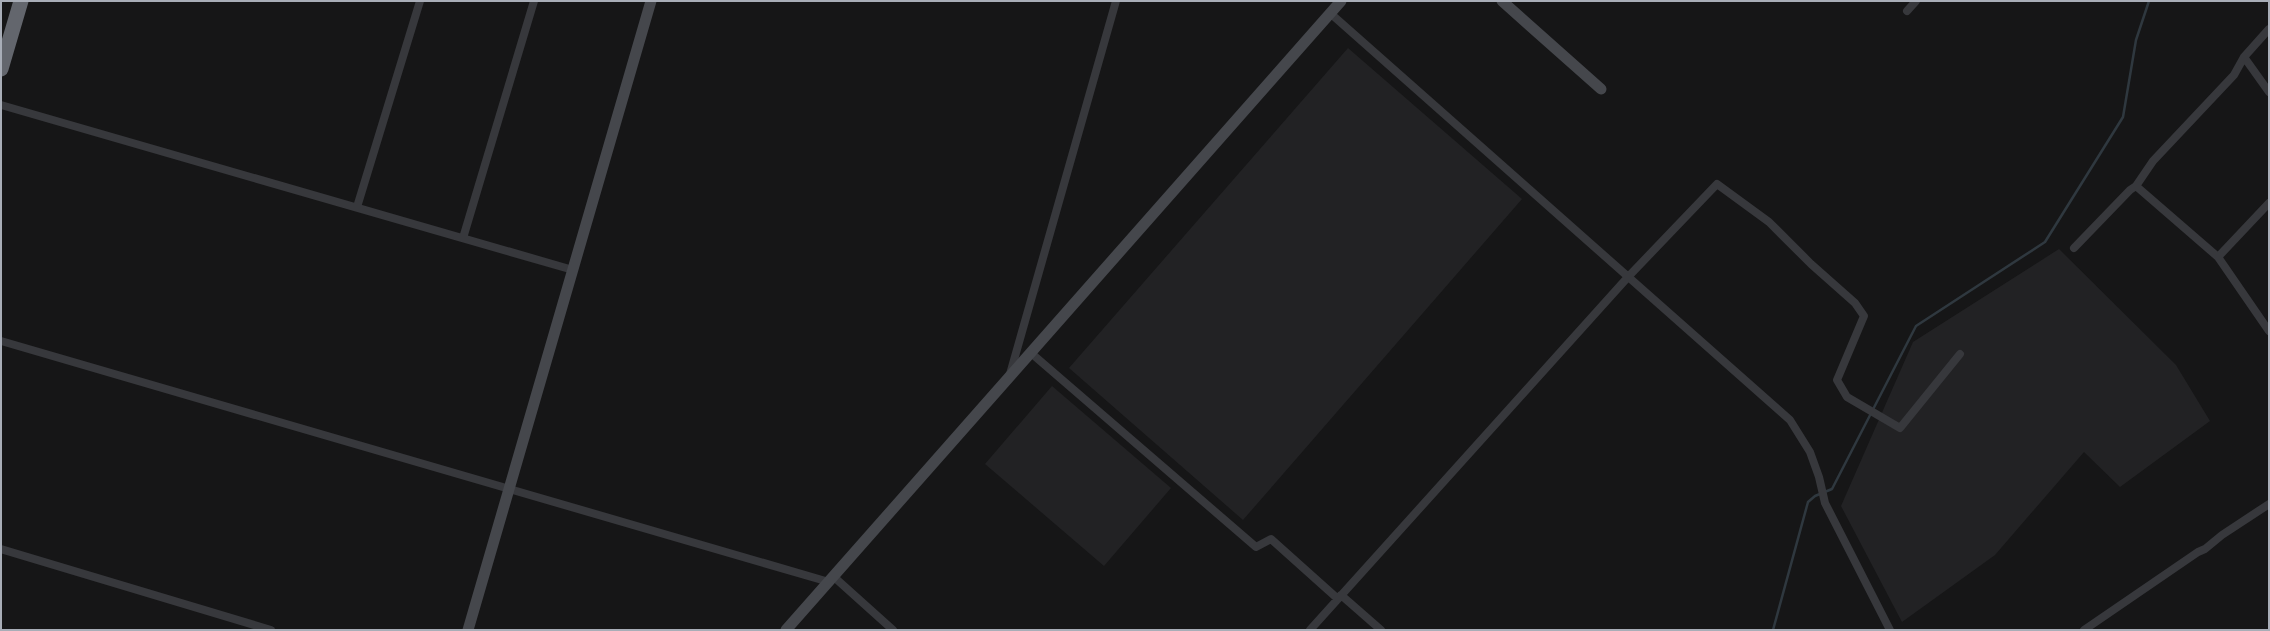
<svg xmlns="http://www.w3.org/2000/svg" width="2270" height="631" font-family="Figtree,sans-serif">
  <rect width="100%" height="100%" fill="#161617"/>
  <!-- built -->
  <path fill="#222224" d="M1348,48L1522,199L1243,520L1069,368Z
    M2059,249L2176,365L2210,421L2120,487L2084,452L1995,555L1902,622L1841,506L1913,342Z
    M1052,386L1171,488L1104,566L985,464Z"/>
  <g fill="none" stroke-linecap="round" stroke-linejoin="round">
    <!-- stream -->
    <path stroke="#2f383f" stroke-width="2.5" d="M1773,630L1808,502L1815,496L1832,489L1916,326L2045,242L2123,117L2136,40L2149,1"/>
    <!-- street -->
    <path stroke="#37383c" stroke-width="8" d="M1907,11L1916,1
      M1330,13L1790,420L1810,452L1819,477L1825,503L1890,630
      M2244,57L2269,92
      M1,105L573,270
      M2136,186L2218,257L2269,331
      M357,207L420,1
      M463,238L534,1
      M2074,248L2130,190L2136,186L2153,161L2234,75L2244,57L2269,29
      M2218,257L2269,203
      M1,341L829,582
      M1031,353L1256,547L1271,539L1338,599
      M1010,374L1116,1
      M1,549L271,630
      M834,577L893,630
      M1341,595L1381,630
      M1310,630L1628,277L1717,184L1769,222L1811,264L1855,303L1864,316L1837,380L1847,397L1900,428L1960,354
      M2084,630L2198,552L2205,549L2222,535L2269,504"/>
    <!-- secondary -->
    <path stroke="#45474c" stroke-width="11" d="M1502,1L1601,89
      M468,630L651,1
      M786,630L1341,1"/>
    <!-- highway -->
    <path stroke="#63666d" stroke-width="15" d="M1,69L21,1"/>
  </g>
  <!-- border -->
  <rect width="2270" height="631" fill="none" stroke="#a8adb7" stroke-width="4"/>
</svg>
